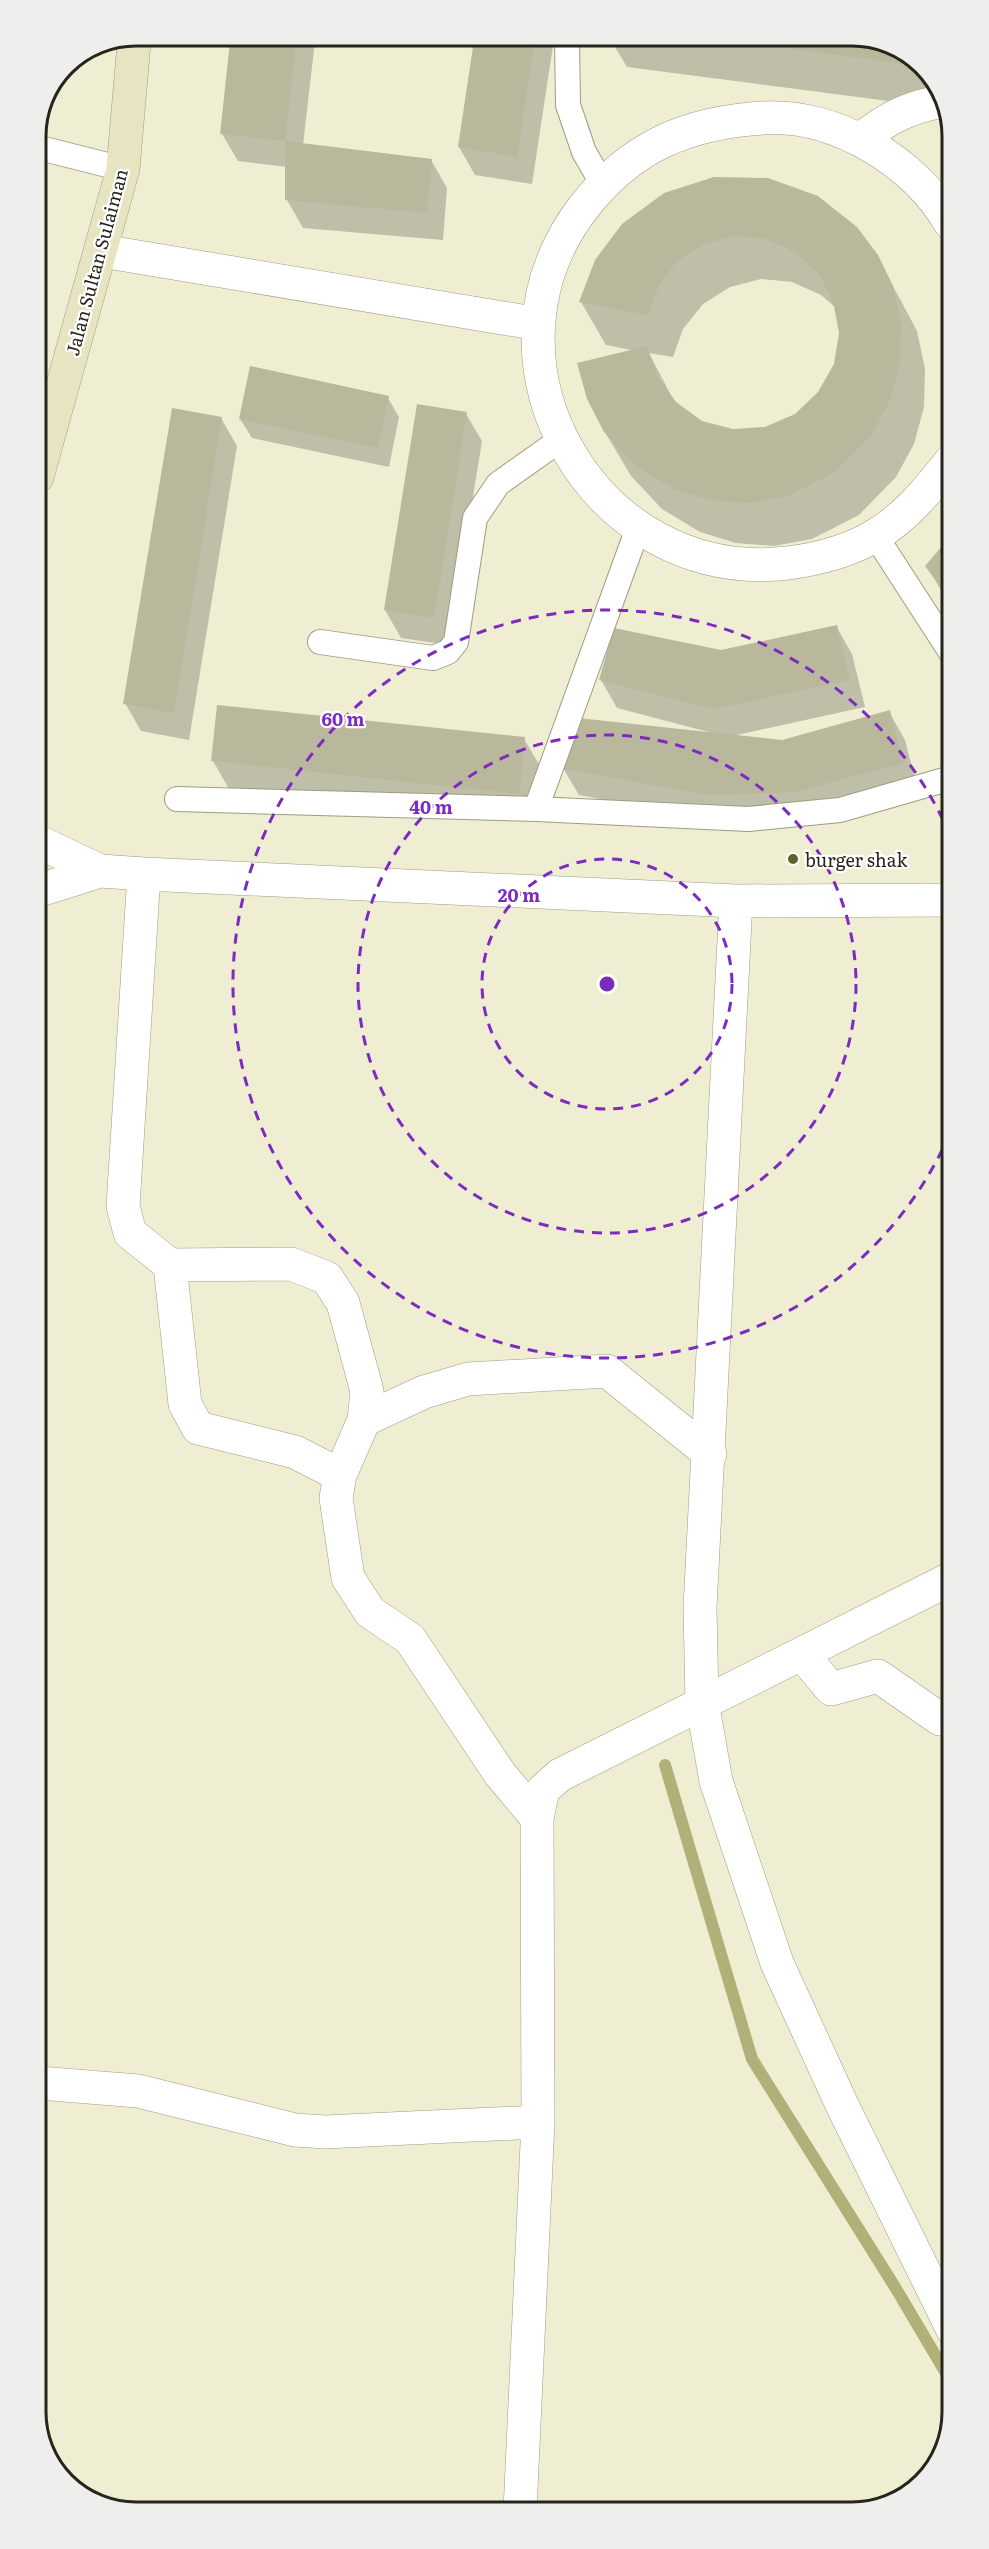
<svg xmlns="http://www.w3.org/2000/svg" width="989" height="2549" font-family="Literata,serif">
  <rect width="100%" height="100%" fill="#efeed2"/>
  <!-- shadow -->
  <path fill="#0003" fill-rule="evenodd" d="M860,36L919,61L949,109L627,67L610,39Z
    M554,39L532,184L475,175L459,147L476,40Z
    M315,41L303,145L431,160L447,188L443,240L303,228L287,200V167L238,161L222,134L232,42Z
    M664,194L877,256L917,331L925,369L924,407L914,444L896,477L859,515L812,539L774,546L736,543L700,532L662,509L631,476L605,432L636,351L606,345L581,302ZM761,279L792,282L821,295L836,308L840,333L835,365L820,393L795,415L766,429L733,430L701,422L675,403L649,353L673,357L683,329L703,304L730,287Z
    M388,398L399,417L389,467L252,438L240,419Z
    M466,414L482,441L449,645L401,638L385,610Z
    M221,418L237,446L189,740L141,731L125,703Z
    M950,539V606L927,566Z
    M836,626L852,654L865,707L732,736L782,742L889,712L905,740L918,791L724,822L579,795L563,768L716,734L617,708L601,680Z
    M524,739L540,766L535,821L229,789L213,761Z"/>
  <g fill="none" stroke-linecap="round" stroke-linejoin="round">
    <!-- stream -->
    <path stroke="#b2b079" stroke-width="12" d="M665,1765L752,2059L895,2287L953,2385"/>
  </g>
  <!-- building -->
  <path fill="#b9b89d" d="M860,36L919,61L922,66L717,39Z
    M535,39L517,157L458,147L474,40Z
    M230,42H296L285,141L220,134Z
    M285,141L432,159L427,213L285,200Z
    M714,177L768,178L818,196L857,227L878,255L893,286L901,324L900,363L890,400L872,434L835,472L787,496L749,503L710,500L674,489L635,466L604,432L587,399L577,363L647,346L657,376L676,402L702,421L733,429L765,427L795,414L818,392L834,364L839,333L833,301L818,273L795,252L766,239L735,236L705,244L678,260L659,285L648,315L579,302L595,260L622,224L664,193Z
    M250,366L389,396L378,448L239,419Z
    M417,404L467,412L434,618L384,610Z
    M172,408L222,417L174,713L123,704Z
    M950,537V600L925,566Z
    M837,625L850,680L713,709L599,680L614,628L721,650Z
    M217,705L525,737L520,794L211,761Z
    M890,710L903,763L795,792L707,795L561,768L578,718L782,740Z"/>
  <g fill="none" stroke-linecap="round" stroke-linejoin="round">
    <!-- lane casing -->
    <g stroke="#9e9d83" stroke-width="26">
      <path id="lane" d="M567,39L568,105L584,152L602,183
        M36,147L123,169
        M875,535L950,651
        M320,642L433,658L448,652L456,642L475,518L498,484L560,440
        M177,799L536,809L748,819L840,810L951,778
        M536,809L638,528"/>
    </g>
    <!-- street casing -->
    <g stroke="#9e9d83" stroke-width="34">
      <path id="street" d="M860,140C887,118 909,107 944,101
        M950,223C915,161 834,113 762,118C686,123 630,147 583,208C465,363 596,586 788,563C818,559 850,551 876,535C907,516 928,490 950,462
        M102,251L539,324
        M37,841L100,871L144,874L736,901L951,900
        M144,874L123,1206L130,1233L170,1265L291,1264L327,1278L343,1303L367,1391L364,1420L340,1475L336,1498L348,1578L370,1612L410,1639L500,1774L537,1818
        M37,891L100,871
        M736,901L700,1608L702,1702L716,1781L777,1963L843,2107L953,2330
        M170,1265L185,1404L198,1428L295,1452L340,1475
        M364,1420L424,1392L468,1379L607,1371L710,1454
        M802,1654L831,1689L878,1676L940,1719L952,1720
        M39,2083L138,2091L295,2130L325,2132L538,2122
        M520,2511L538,2122L537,1818L543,1790L560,1775L952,1578"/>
    </g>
    <!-- secondary casing -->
    <g stroke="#9e9d83" stroke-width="34">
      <path id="secondary" d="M37,477L123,169L134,43"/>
    </g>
    <!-- lane -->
    <use href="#lane" stroke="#fff" stroke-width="24"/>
    <!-- street -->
    <use href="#street" stroke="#fff" stroke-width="33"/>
    <!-- secondary -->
    <use href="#secondary" stroke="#e7e5c1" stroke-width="33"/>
  </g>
  <!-- distance rings -->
  <g fill="none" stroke="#7b2cbf" stroke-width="3" stroke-dasharray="10 8">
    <circle cx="607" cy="984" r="125"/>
    <circle cx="607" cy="984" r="249"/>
    <path d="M950 1133A374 374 0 1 1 950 835"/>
  </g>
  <!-- markers -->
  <circle fill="#625f2c" stroke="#fff" stroke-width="2" cx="793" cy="859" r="6"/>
  <g text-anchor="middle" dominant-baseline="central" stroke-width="4.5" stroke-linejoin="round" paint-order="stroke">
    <!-- street labels -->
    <g font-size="18" fill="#26251b" stroke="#fff">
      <text transform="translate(96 262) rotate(-75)">Jalan Sultan Sulaiman</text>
    </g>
    <!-- poi labels -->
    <g font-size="18" fill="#26251b" stroke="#fff" text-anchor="start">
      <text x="805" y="859">burger shak</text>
    </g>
  </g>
  <!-- crop -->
  <path d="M0 0H989V2549H0ZM136 46H852A90 90 0 0 1 942 136V2412A90 90 0 0 1 852 2502H136A90 90 0 0 1 46 2412V136A90 90 0 0 1 136 46Z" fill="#eeeeed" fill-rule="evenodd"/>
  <path fill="none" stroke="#26251b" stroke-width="3" d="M136 46H852A90 90 0 0 1 942 136V2412A90 90 0 0 1 852 2502H136A90 90 0 0 1 46 2412V136A90 90 0 0 1 136 46Z"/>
  <circle cx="607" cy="984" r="9" fill="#7b2cbf" stroke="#fff" stroke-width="3"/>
  <g font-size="18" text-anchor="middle" font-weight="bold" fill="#7b2cbf" stroke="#fff" stroke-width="4.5" stroke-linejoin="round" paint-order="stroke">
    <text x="343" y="726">60 m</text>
    <text x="431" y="814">40 m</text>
    <text x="519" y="902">20 m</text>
  </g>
</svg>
